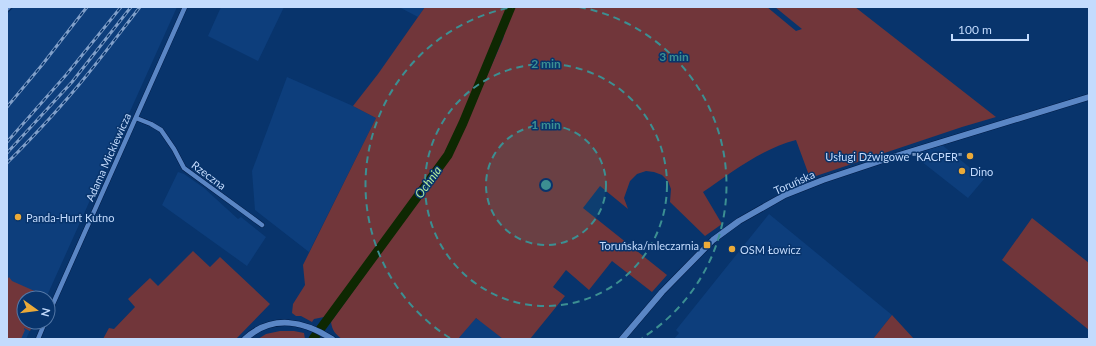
<svg xmlns="http://www.w3.org/2000/svg" width="1096" height="346" font-family="Lato,sans-serif">
  <rect width="100%" height="100%" fill="#08346c"/>
  <!-- built -->
  <path fill="#0d3e7c" d="M14,7H177L46,298H24V322H34L26,339H7V14Z
    M221,7H284L258,61L208,36Z
    M399,7H425L418,17Z
    M287,77L353,106L376,118L309,252L255,210L252,171Z
    M942,145L984,179L968,198L912,154Z
    M178,172L184,174L204,188L238,219L241,217L266,237L247,266L162,205Z
    M769,214L892,315L873,339H674L679,333L676,330Z
    M475,318L481,321L503,339H458Z"/>
  <!-- green -->
  <path fill="#71363a" d="M425,7H507L469,101L446,152L336,304L324,317L314,319L312,322L301,316H296L292,313L293,304L305,285L303,265L376,118L353,106L378,74Z
    M515,7H767L796,31L802,29L775,7H855L996,117L962,127L810,178L796,140C761,149 732,172 703,192L722,224L705,236L670,202L671,189L668,181L662,175L654,172L646,171L637,174L630,181L624,198L628,209L600,186L583,208L667,275L652,292L612,261L589,290L566,270L553,287L565,296L530,339H503L476,318L458,339H342C335,334 332,330 331,322L454,151L503,39L505,31Z
    M1032,218L1089,263V330L1002,260Z
    M193,251L210,267L220,257L270,304L236,339H103L109,328L114,329L135,307L128,299L150,278L158,286Z
    M9,277L12,281L39,293L37,298H24V322H34L30,331L24,328V329L25,330L21,339H7V280Z
    M892,315L914,339H873Z
    M280,331H294L304,333L305,339H258L266,334Z"/>
  <g fill="none" stroke-linecap="round" stroke-linejoin="round">
    <!-- river -->
    <path stroke="#0e2802" stroke-width="9" d="M313,339L448,155L463,123L511,7"/>
    <!-- minor casing -->
    <g stroke="#001b45" stroke-width="5.5">
      <path id="minor" d="M136,118L151,124L161,130L174,149L184,168L262,225
        M48,315L185,7
        M38,339L45,322"/>
    </g>
    <!-- tertiary casing -->
    <g stroke="#001b45" stroke-width="7">
      <path id="tertiary" d="M7,8L8,7
        M245,339C272,314 304,321 332,339
        M622,339L662,292L713,240L739,221L785,195L823,180L883,160L1089,97"/>
    </g>
    <!-- minor -->
    <use href="#minor" stroke="#5a86c5" stroke-width="4.5"/>
    <!-- tertiary -->
    <use href="#tertiary" stroke="#5a86c5" stroke-width="6"/>
    <!-- rail casing -->
    <g stroke="#809fc9" stroke-width="3">
      <path id="rail" d="M7,107L42,65L87,7
        M7,142L66,75L121,7
        M7,153L72,82L131,7
        M7,163C35,135 62,106 87,75C105,53 122,30 140,7"/>
    </g>
    <!-- rail -->
    <use href="#rail" stroke="#08346c" stroke-width="1.5" stroke-dasharray="4.5" stroke-linecap="butt"/>
  </g>
  <!-- distance rings -->
  <circle cx="546" cy="185" r="60" fill="#3c8f92" fill-opacity=".12"/>
  <g fill="none" stroke="#3c8f92" stroke-width="2" stroke-dasharray="7 5">
    <circle cx="546" cy="185" r="60"/>
    <circle cx="546" cy="185" r="121"/>
    <path d="M450 338A181 181 0 0 1 513 7M579 7A181 181 0 0 1 642 338"/>
  </g>
  <!-- markers -->
  <g fill="#ebaa39" stroke="#08346c" stroke-width="1.5">
    <circle cx="970" cy="156" r="4"/>
    <circle cx="962" cy="171" r="4"/>
    <circle cx="18" cy="217" r="4"/>
    <rect x="703" y="241" width="8" height="8" rx="2"/>
    <circle cx="732" cy="249" r="4"/>
  </g>
  <g text-anchor="middle" dominant-baseline="central" stroke-width="3" stroke-linejoin="round" paint-order="stroke">
    <!-- poi labels -->
    <g font-size="11" fill="#c3dbfd" stroke="#08346c" text-anchor="start">
      <text x="962" y="156" text-anchor="end">Usługi Dźwigowe "KACPER"</text>
      <text x="970" y="171">Dino</text>
      <text x="26" y="217">Panda-Hurt Kutno</text>
      <text x="699" y="245" text-anchor="end">Toruńska/mleczarnia</text>
      <text x="740" y="249">OSM Łowicz</text>
    </g>
    <!-- street labels -->
    <g font-size="11" fill="#c3dbfd" stroke="#08346c">
      <text transform="translate(108 157) rotate(-66)">Adama Mickiewicza</text>
      <text transform="translate(209 175) rotate(37)">Rzeczna</text>
      <text transform="translate(794 182) rotate(-24)">Toruńska</text>
    </g>
    <!-- water labels -->
    <g font-size="12" font-style="italic" fill="#b2ea9b" stroke="#08346c">
      <text transform="translate(428 182) rotate(-54)">Ochnia</text>
    </g>
  </g>
  <circle cx="546" cy="185" r="6" fill="#3c8f92" stroke="#08346c" stroke-width="2"/>
  <g font-size="12" text-anchor="middle" font-weight="bold" fill="#3c8f92" stroke="#08346c" stroke-width="3" stroke-linejoin="round" paint-order="stroke">
    <text x="674" y="61">3 min</text>
    <text x="546" y="68">2 min</text>
    <text x="546" y="129">1 min</text>
  </g>
  <!-- border -->
  <rect width="1096" height="346" fill="none" stroke="#c3dbfd" stroke-width="16"/>
  <!-- north arrow -->
  <g transform="translate(36 310) rotate(104)"><circle r="19" fill="#08346c" stroke="#5377a6"/>
  <path d="M0-3L7 15L0 10L-7 15Z" fill="#ebaa39"/>
  <text y="-6" font-size="11" font-weight="bold" text-anchor="middle" fill="#c3dbfd">N</text>
  </g>
  <!-- scale -->
  <path d="M952 34v6h76v-6" fill="none" stroke="#c3dbfd" stroke-width="2"/>
  <text x="958" y="34" font-size="12" fill="#c3dbfd" stroke="#08346c" stroke-width="3" paint-order="stroke">100 m</text>
</svg>
